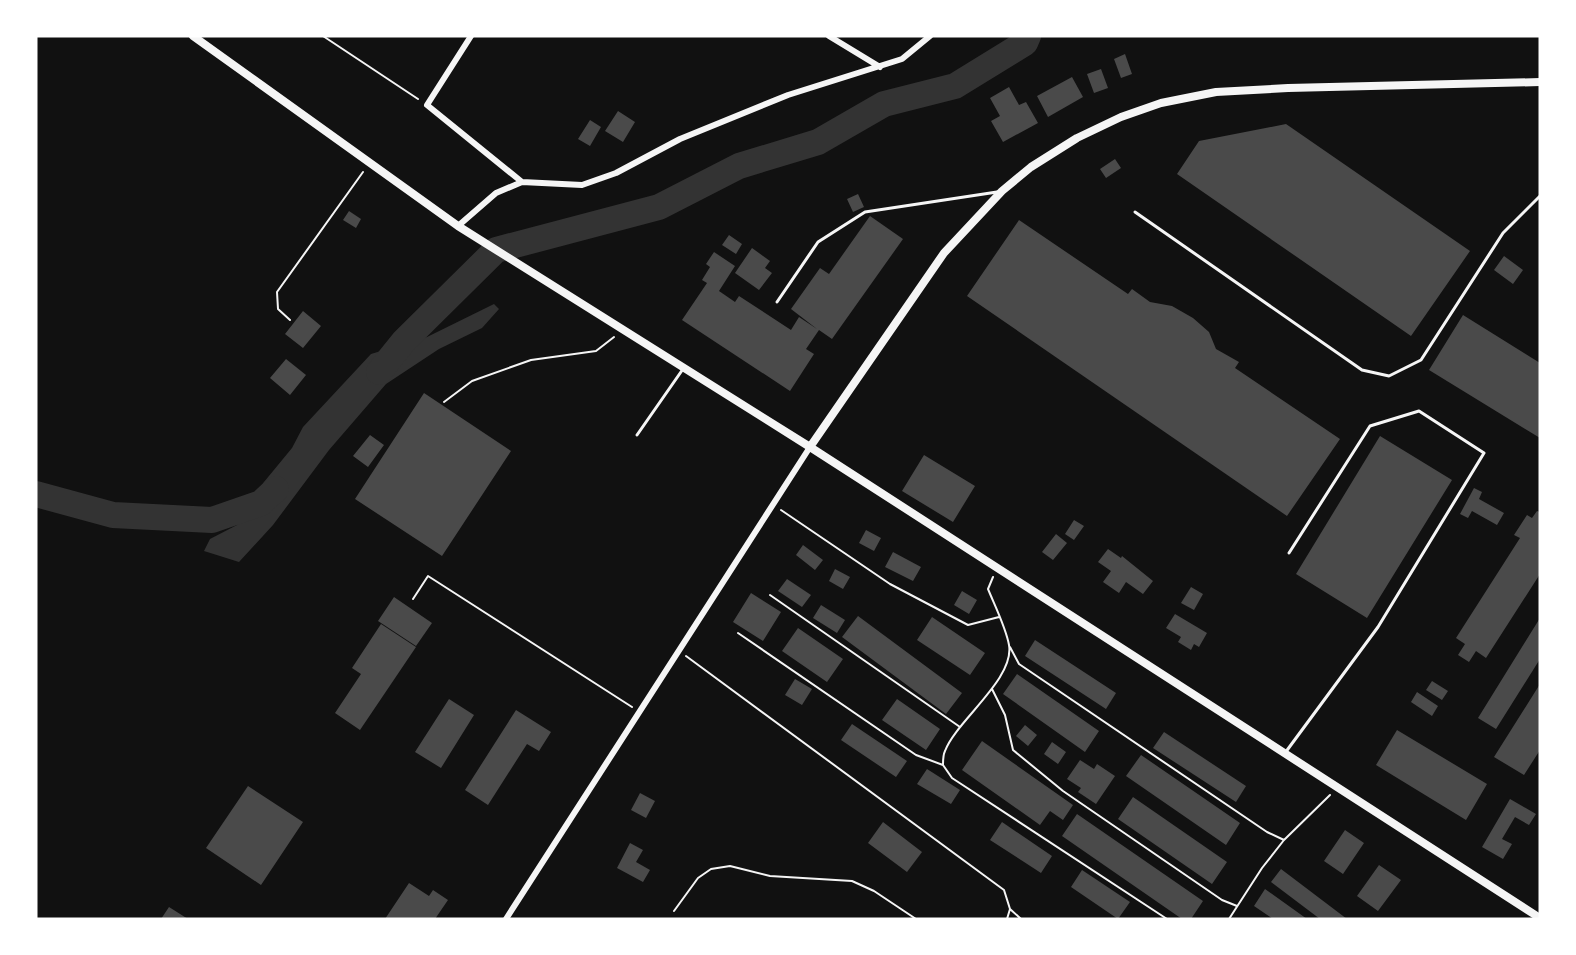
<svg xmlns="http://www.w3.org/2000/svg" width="1576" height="955" font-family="Commissioner,sans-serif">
  <rect width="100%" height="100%" fill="#111"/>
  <!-- water -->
  <path fill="#333" d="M494,304L499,309L482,328L439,349L386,384L329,450L273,525L239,562L204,551L210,539L237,525L264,482L292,448L303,427L371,354L427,337Z"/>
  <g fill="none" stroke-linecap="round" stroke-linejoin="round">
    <!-- river -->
    <path stroke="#333" stroke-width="26" d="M379,372L404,341L496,250L659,207L739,166L818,142L884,104L955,86L1025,43L1028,36
      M36,494L113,515L212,520L261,503L276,489"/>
  </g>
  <!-- building -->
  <path fill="#4a4a4a" d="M1125,54L1132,74L1121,78L1114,59Z
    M1101,69L1108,88L1094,93L1087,74Z
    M1072,77L1083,97L1048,117L1037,96Z
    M1009,87L1019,105L1026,102L1038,123L1003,142L991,121L1000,116L990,98Z
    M618,111L635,122L623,142L605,131Z
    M590,120L601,127L590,146L578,139Z
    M1286,124L1470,251L1411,336L1177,174L1199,141Z
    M1115,159L1121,168L1106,178L1100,169Z
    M858,194L864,207L853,212L847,199Z
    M349,211L361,219L356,228L343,220Z
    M870,216L903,239L832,339L819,330L806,349L814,354L790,391L682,320L707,283L702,280L710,267L706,264L714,252L735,266L719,291L735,302L739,296L791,330L799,317L817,329L791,309L820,268L829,274Z
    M1019,220L1128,294L1132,289L1150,302L1172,306L1193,318L1209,332L1216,349L1239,362L1235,368L1340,439L1287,516L967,296Z
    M729,235L742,244L736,254L722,245Z
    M752,248L770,261L765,268L772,273L759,290L735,273Z
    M1504,256L1523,270L1513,284L1494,270Z
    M303,311L321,326L303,348L285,334Z
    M1463,315L1540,363V438L1429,370Z
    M286,359L306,375L290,395L270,378Z
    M424,393L511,451L442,556L355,499Z
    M370,435L384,445L368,467L353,456Z
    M1380,436L1452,480L1367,618L1296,574Z
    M924,455L975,486L953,522L902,491Z
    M1474,488L1482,492L1479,499L1504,513L1497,525L1472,511L1468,518L1460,514Z
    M1537,511L1540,512V574L1486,658L1476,651L1469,662L1458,655L1465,644L1456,638L1520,538L1514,535L1527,515L1532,518Z
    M1074,520L1084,526L1074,540L1065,534Z
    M866,530L881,538L874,551L859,543Z
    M1056,534L1067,543L1053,560L1042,552Z
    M803,545L823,560L815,570L796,555Z
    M1108,549L1121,558L1122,556L1153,581L1143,594L1126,582L1119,593L1103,582L1111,571L1098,562Z
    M893,552L921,567L913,581L885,567Z
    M835,569L850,577L843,589L829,581Z
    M787,579L811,595L802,607L778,591Z
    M1191,587L1203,594L1194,610L1181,603Z
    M962,591L977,600L969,614L954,605Z
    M751,593L781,612L763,641L733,622Z
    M394,597L432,623L416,646L378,621Z
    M821,605L845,620L837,633L813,618Z
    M1175,614L1207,633L1199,647L1194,644L1191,650L1178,642L1181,637L1166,628Z
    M858,616L962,693L946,714L842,637Z
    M932,617L985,653L970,675L917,640Z
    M1540,618V659L1496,729L1478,718Z
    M381,624L416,647L360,730L335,713L361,674L352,668Z
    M798,628L843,659L827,682L782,651Z
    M1035,640L1116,693L1106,709L1025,656Z
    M1017,674L1099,731L1085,752L1003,694Z
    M795,679L812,689L802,705L785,695Z
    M1432,681L1448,691L1442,700L1426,690Z
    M1540,684V750L1524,775L1494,757Z
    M1417,692L1438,706L1432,716L1411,702Z
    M449,699L474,715L441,768L415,752Z
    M897,699L940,729L926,750L882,720Z
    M516,710L551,732L539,751L527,744L488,805L465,790Z
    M852,724L907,761L896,777L841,740Z
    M1025,725L1037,735L1028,746L1016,736Z
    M1397,730L1487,784L1466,820L1376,765Z
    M1164,732L1246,786L1236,802L1153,748Z
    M982,741L1073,805L1063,820L1050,811L1040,825L962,770Z
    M1052,742L1066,752L1058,764L1044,754Z
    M1141,755L1240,823L1226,845L1126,776Z
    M1080,760L1094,769L1097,764L1115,776L1096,804L1078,792L1081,788L1067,779Z
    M927,769L960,790L951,804L917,784Z
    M248,786L303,822L261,885L206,848Z
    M640,793L655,801L646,818L631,810Z
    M1133,797L1227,862L1212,884L1118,819Z
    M1510,799L1536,814L1529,825L1515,817L1502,839L1512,844L1503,859L1482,847Z
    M1077,814L1203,901L1191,919H1182L1062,836Z
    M883,822L922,852L907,872L868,843Z
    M1002,822L1052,856L1041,873L990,840Z
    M1345,830L1364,843L1343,874L1324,861Z
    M630,843L643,850L636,862L650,870L643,882L617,868Z
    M1379,865L1401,880L1378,911L1357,896Z
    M1281,869L1347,919H1320L1271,882Z
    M1082,870L1130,902L1118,919L1071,887Z
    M409,883L429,896L433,890L448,900L435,919H385Z
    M1265,889L1307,919H1273L1254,906Z
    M169,907L188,919H161Z"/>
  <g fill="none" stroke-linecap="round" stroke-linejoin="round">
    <!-- path -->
    <path stroke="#f5f5f5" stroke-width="2" d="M323,36L418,99
      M290,320L278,309L277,292L363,172
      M444,402L472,381L531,360L596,351L614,337
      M781,510L890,584L968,625L999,617
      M993,577L988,589C995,606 1006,628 1009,645C1015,679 956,721 945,751C943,755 943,760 943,765L952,778L1167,919
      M770,595L960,727
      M413,599L428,576L632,707
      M738,633L916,755L943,765
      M1010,647L1019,664L1267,832L1284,840
      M686,656L1004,890L1010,909L1021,919
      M992,689L1005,715L1013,750L1063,791L1222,900L1237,906
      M674,911L698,878L711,869L730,866L770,876L852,881L874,891L916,919
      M1007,919L1010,909
      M1229,919L1262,868L1284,840L1330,795"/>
    <!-- service -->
    <path stroke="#f5f5f5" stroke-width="3" d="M1135,212L1362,370L1389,376L1421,360L1503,233L1540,196
      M777,302L818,242L865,212L997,192
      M637,435L683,369
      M1285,753L1378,627L1484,453L1419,411L1370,426L1289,553"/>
    <!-- minor -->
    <path stroke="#f5f5f5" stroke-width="6" d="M471,36L427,105L522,182
      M829,36L880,67
      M458,226L496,193L522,182L582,185L616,173L680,139L788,95L902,59L930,36
      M506,919L810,447"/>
    <!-- tertiary -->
    <path stroke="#f5f5f5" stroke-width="8" d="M193,36L458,226L810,447L1540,918
      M810,447L944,253L1002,191L1031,167L1077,138L1121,117L1161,103L1216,92L1288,88L1540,82"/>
  </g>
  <!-- border -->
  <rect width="1576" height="955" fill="none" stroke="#ffffff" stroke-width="75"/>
</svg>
